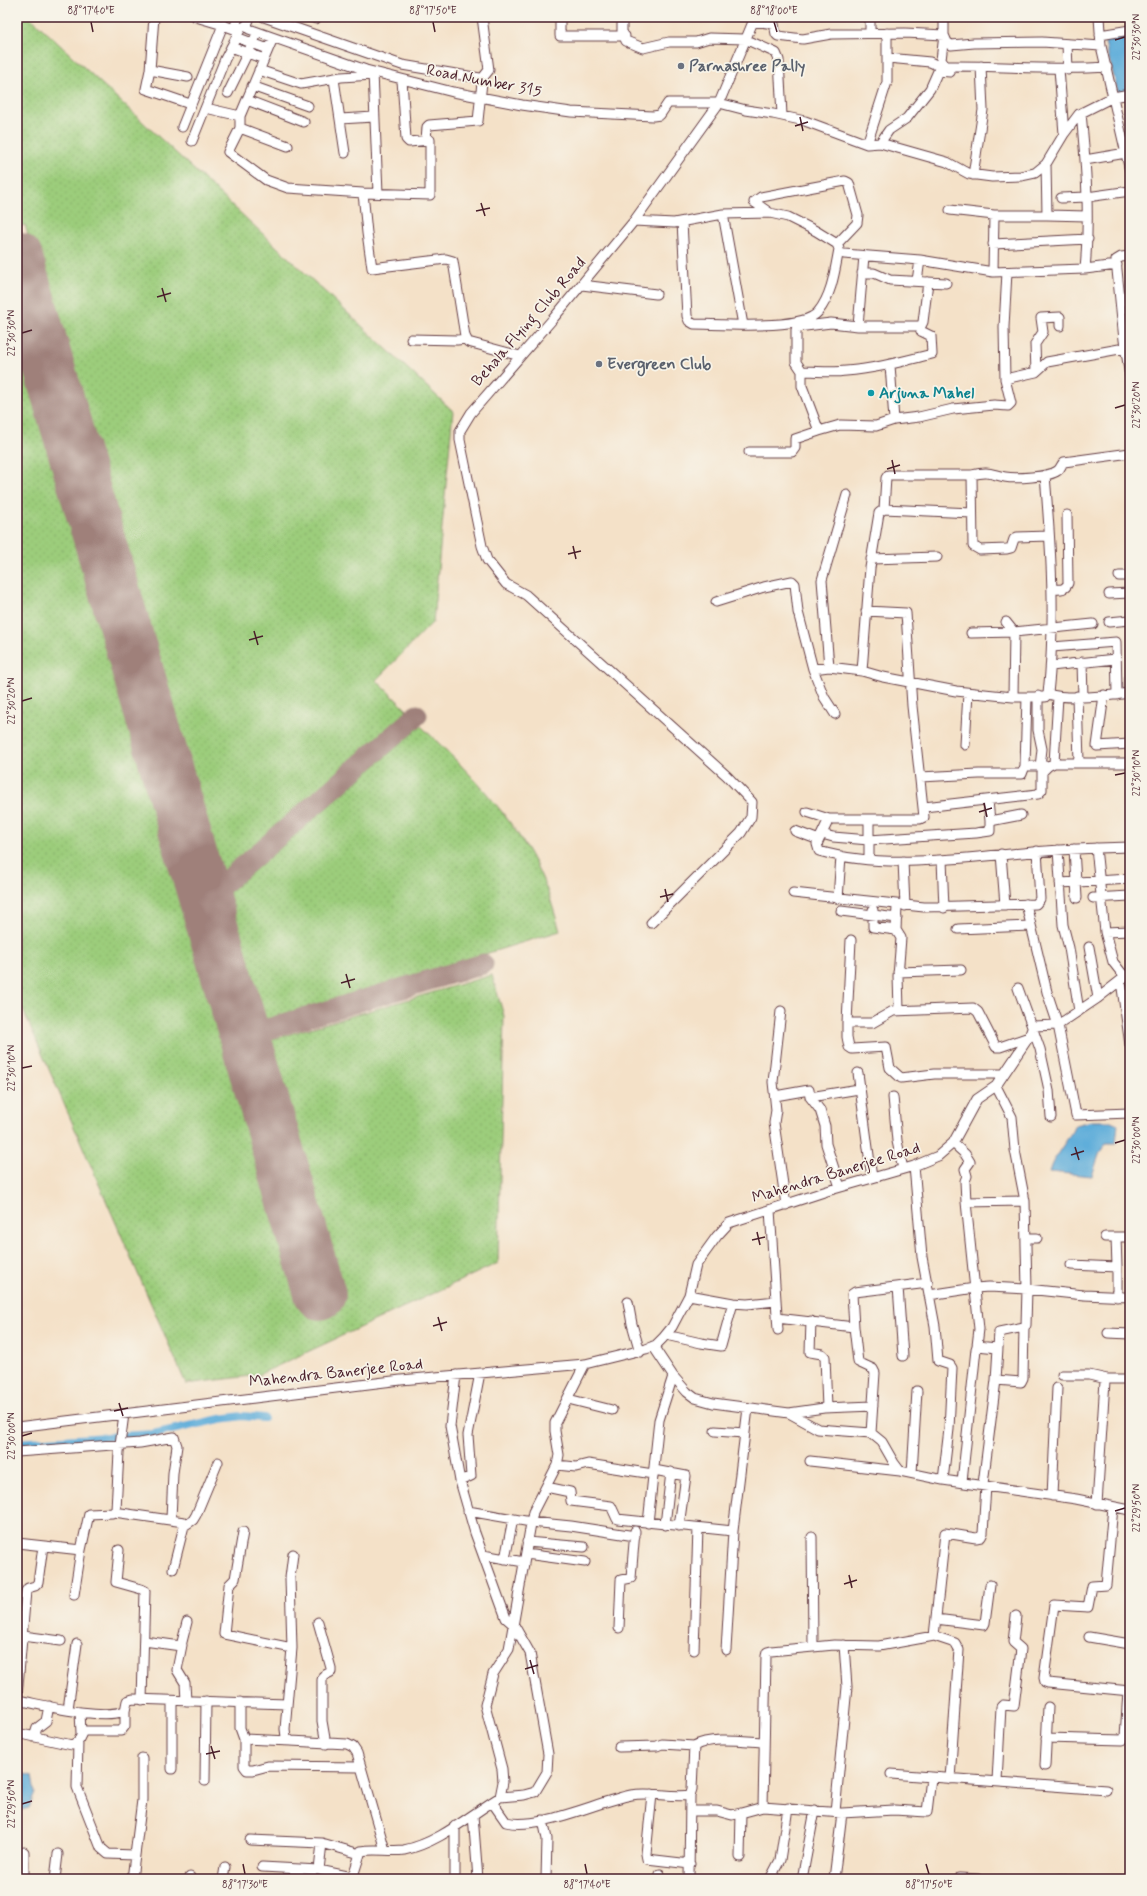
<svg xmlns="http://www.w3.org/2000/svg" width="1147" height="1896" font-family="Mynerve,sans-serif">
  <defs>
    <pattern id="grass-dots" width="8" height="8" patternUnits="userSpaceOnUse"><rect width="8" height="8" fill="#9ccd7c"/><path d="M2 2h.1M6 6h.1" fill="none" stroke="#88b06b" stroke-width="1.8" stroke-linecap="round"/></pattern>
  </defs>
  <rect width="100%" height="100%" fill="#f7f3e8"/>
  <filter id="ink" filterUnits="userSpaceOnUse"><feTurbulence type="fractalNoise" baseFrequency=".025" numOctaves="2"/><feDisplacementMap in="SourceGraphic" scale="8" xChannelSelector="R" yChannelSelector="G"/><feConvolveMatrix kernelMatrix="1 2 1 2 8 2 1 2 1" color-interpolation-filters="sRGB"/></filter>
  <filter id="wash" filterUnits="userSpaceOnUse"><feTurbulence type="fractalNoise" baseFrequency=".012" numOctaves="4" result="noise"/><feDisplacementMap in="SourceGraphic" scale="16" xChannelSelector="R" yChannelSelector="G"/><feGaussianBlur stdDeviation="0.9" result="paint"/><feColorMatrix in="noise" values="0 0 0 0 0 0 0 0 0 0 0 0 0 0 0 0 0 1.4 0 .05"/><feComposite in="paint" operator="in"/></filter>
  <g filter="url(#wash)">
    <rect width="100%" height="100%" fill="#f4e1c8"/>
    <!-- grass -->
    <path fill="url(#grass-dots)" stroke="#737654" d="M17,17H30L453,411L433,622L376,680L410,713L218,877L25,225L17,227Z
      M17,317L309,1299L341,1290L266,1041L492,975L504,1016L498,1263L258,1375L186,1384L17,996Z
      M421,726C471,774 522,824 547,890C552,903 556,918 560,931L260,1023L223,898Z"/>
    <!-- water -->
    <path fill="#61aeda" stroke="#566682" d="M1130,36V91L1118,93L1104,39Z
      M1091,1121H1111L1118,1124L1116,1143H1106L1100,1152L1092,1176L1049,1172C1054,1154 1068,1142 1075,1125Z
      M17,1772L32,1776L35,1793L29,1808L18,1811Z"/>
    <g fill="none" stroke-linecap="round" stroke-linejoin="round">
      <!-- canal -->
      <path stroke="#61aeda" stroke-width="8" d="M17,1411V1414
        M17,1443L153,1434L220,1419L242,1416L264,1418"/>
      <!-- taxiway -->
      <path stroke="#9f807a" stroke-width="21" d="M198,882L219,886L223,884L417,715
        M209,917C211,903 214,895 223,884
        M244,1036L483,964"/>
      <!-- runway -->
      <path stroke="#9f807a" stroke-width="52" d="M17,258L320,1294"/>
    </g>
  </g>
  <g filter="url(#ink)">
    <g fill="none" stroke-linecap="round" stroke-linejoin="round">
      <!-- minor casing -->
      <g stroke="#643c43" stroke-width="11">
        <path id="minor" d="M154,17L150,70L146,89L187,103
          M196,17L223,25
          M250,17L247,25L249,29L366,70L453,92L522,105L571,112L653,116L660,115L668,103H719L746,110L773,114L805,121L867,144L880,143L947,162L969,174L992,177L1021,176L1035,173L1046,164L1064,134L1079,114L1113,97L1130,94
          M264,17L402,65L480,78L482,82L478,121L429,125L427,127L426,140
          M311,17L316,19
          M560,17V36H625
          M622,17V31L626,41L643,48L669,42H696L709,38L745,39L776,53L779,60L782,115
          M870,17V33
          M1099,17L1101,46L1130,171
          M753,21L774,24L776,34L778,36L803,39L831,34L905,33L944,35L947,42L951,45L974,43L1042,42L1101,46
          M1100,35L1130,30
          M236,37L268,49
          M273,38L240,116V128L228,152L266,180L288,188L363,193L430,195V140
          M1067,44L1068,70
          M231,47L264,59
          M888,58L930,62L947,70
          M1059,69L1064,134
          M150,70L188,77
          M259,70L301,84L341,77L373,75
          M373,72L378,193
          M950,72L945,66C999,65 1053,71 1107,67
          M334,79L345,153
          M402,80L406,139L409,142L430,140H428
          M481,80L489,70L482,17
          M252,86L308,106
          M228,93L258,32
          M247,100L304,122
          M210,109L240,116
          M1081,113C1086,165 1090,217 1085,269
          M340,119L374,117
          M182,127L223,25L234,29L238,17
          M240,128L288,146
          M192,141L225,59L241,28L245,26
          M880,143L889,130L907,118L930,89L938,71L950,72L941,60L944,35V17
          M867,144L887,82V33
          M1085,160L1126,153
          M973,175L983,110L981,66
          M363,193L367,233L372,268L446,259L453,261L465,336L468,342L520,356
          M1061,198L1087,197L1130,191
          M950,210L994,215H1047L1046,164
          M770,213L754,202L761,197L845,181L849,183L858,215L857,223L837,244
          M723,214L743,325
          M1047,215L1087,216
          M634,221L674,223L723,214L770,213L788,217L816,231L837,244L839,249C835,270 832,295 818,312C802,331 719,324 694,324L689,321L687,316L682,222
          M993,244L1088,239
          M844,254L920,260L993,272L1085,269L1117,265
          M864,256L858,326L831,323L797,327L796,330V362L802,371V386L819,431L840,425L876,426L894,420L919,417L953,409L994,405L1008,406L1011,403L1005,379L1004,327L1007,272
          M1130,256L1121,257L1116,260L1124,340L1130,376
          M993,272L994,215
          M862,273H874L890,280L946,283
          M917,281L920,260
          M582,285L656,294
          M858,326H921L923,322L928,282
          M411,339L457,340L466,339
          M890,365L894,420
          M802,371C817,371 832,373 846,371C875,369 903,361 932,354L931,336L921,331L919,326
          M1036,372L1035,344L1043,332L1041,318L1060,317V326
          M1005,379L1036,372L1047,362L1125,348
          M749,452H792L795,448V439L819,431
          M1130,453L1064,462C1061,464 1061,469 1057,471C1049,477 1015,479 1005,477C990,474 989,471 972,475H888L886,478L884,509L879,513L870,568L862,671L883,677L956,691L1013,697H1045L1048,694C1067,700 1109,696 1130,693
          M972,475L973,546L980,550L1007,549L1011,548L1014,539L1017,537L1048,536
          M1045,475C1051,548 1056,621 1048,694
          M884,509L972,513
          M871,559L937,557
          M1119,576H1130
          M1052,589C1059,589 1065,591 1068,583L1067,515
          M1109,594L1130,593
          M716,602L764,587L792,581L795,584L798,612L813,669L829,667L862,671
          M1006,622L1014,632L1013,697
          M1109,622L1130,620
          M971,633L1014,632L1093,624
          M1052,647L1116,642L1117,695
          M1082,662L1083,697
          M1051,666L1115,659
          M829,667L822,580L847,495
          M813,669L824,697L835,714
          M1104,695L1097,746L1130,744
          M1038,696V730L1042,749L1040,767
          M1077,696L1079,762
          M965,745L968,693
          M1054,763L1058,697
          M1025,766H1048L1054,763H1130
          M920,777L979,774H1022L1025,766L1027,697
          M988,801L990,821
          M924,807L1038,794L1042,790V772L1048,766
          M807,812L829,819H920L924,817L912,706L906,613L866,611
          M829,819L817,844L819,851C881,869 948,859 1011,854C1051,850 1090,848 1130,847
          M869,820V860
          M795,831L819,840
          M822,834L833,837L869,840L976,833L990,831V821L1021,815
          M1096,848L1105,932L1113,962L1124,976
          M1074,849L1077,898
          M1058,850L1063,925L1069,948L1079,1011
          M1001,854L1005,905
          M942,860L944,908
          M903,861L905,906
          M1060,883L1130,879
          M793,893L924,907L1036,904L1040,899L1037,851
          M1093,898L1130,896
          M838,899L841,856
          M1026,904L1047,992L1058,1025L1076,1115L1130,1113
          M897,906L896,930L901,938L898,976L899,1010
          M873,910V927L896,930
          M841,911L897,918
          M651,923L741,833L751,817L752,802L727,776L526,595L506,584L487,560L482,546L460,440V431L471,413L552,320L634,221L719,103L755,17
          M958,929L1031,926
          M1105,932L1130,931
          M1089,947L1098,998
          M898,972L961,970
          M1121,981L1130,1045
          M1018,988L1040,1049L1049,1090L1051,1117
          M781,1011L773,1082L776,1110L774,1123L786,1205
          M847,1023L851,940
          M858,1073L872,1178
          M1004,1074H934L901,1078L890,1068L886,1047L852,1049L849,1047L847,1037V1023H872L893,1011L973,1008L978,1012L996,1047H1000L1029,1037
          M775,1096L809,1090L810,1097L820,1110L825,1126L826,1144L840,1187
          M810,1097L859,1089
          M893,1097L897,1141L903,1169
          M953,1143L965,1154L970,1162L965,1169L967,1176L965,1181L966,1202
          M914,1166L922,1257L935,1326L938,1361L950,1365L952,1368L949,1429L943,1480
          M770,1210L778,1330
          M1105,1237H1130
          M1026,1238H1037
          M1071,1265L1117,1267L1116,1237
          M1117,1267V1297
          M898,1287L903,1356
          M689,1295L733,1303L747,1304L776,1301
          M929,1295L975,1288L989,1287L1027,1289L1084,1295L1130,1297
          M628,1302L632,1324L640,1352
          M777,1318L854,1327
          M811,1321L810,1352L822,1354L825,1357L827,1408
          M1108,1333L1130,1334
          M666,1335L701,1343L721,1346L733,1303
          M653,1346L673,1376L687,1392L695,1398L713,1403L789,1413L818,1429L871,1433L882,1442L894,1463L900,1471L943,1480L1076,1499L1130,1510
          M977,1346L979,1329L966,1202L1025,1201
          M456,1375L450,1426L460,1481L475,1533L506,1618L514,1625L530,1653L548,1754L547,1772L535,1792L524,1795L500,1797
          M1062,1375H1089L1107,1379
          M996,1380L1021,1382L1023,1378L1024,1327
          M568,1399L612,1410
          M789,1413L824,1408L873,1406
          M17,1427L401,1380L585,1364L646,1349L656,1345L663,1338L672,1327L689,1295L696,1265L717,1236L729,1223L827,1191L914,1166L938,1156L953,1143L977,1099L996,1086L1029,1037L1033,1026L1058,1025L1098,998L1130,973
          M715,1431L745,1433
          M871,1433L875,1373L873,1369L858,1362L854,1327L852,1294L855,1292L928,1283
          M17,1452L140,1443L174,1437L177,1446L173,1473L171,1519
          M810,1461L900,1471
          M557,1465L576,1467L588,1464L653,1474
          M654,1470L686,1476L679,1526
          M912,1473L917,1391
          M460,1481L471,1476L468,1435L480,1373
          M962,1482L976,1349L977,1346L997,1348
          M983,1484L996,1380L999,1332L1024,1327L1026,1325L1027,1289L1025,1201L1015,1150L1012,1117L996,1086
          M546,1487L570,1492L571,1501L611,1506L617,1519L733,1531
          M1052,1496L1057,1388
          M1097,1504L1105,1381L1107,1379H1130
          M1113,1507L1106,1585L1092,1586L1088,1607L1054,1605L1044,1678L1045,1682L1048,1683L1130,1691
          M468,1511L531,1522L571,1526L635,1536
          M114,1512L184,1522V1526L173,1569
          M648,1523L659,1420L673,1376
          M665,1525L671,1472
          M184,1526L193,1520L196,1515L218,1462
          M243,1532L235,1579L229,1585L224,1634L292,1648
          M812,1537L813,1646
          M527,1542L584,1547
          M17,1543L81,1550L89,1514L112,1513L116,1510L119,1452L124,1414
          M119,1550L116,1582L141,1589L145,1591L142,1700
          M293,1554L290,1578L292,1648L285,1729L286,1737L291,1741L347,1744L353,1747L357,1753L385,1850
          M526,1554L585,1562
          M483,1555L524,1562
          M505,1559L513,1519
          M74,1595L81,1550
          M936,1619L984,1625L985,1623L990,1585
          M318,1622L331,1668V1672L323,1676L322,1680V1721L326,1744
          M619,1628L621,1580L631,1578L635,1531
          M23,1636L61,1641
          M934,1636L955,1643L959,1650L950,1779
          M1089,1637L1130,1644
          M144,1641L181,1646L187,1622
          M182,1645L177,1670L185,1683L186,1701
          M694,1650L698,1528
          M726,1650L733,1531L748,1408
          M17,1697L26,1591L28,1588L35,1586L38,1583L43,1546
          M17,1700C44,1705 100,1720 125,1711L127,1701L133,1699L287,1704
          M240,1702V1728L244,1739L291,1741
          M68,1709L77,1644
          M80,1712L81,1733
          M17,1733L72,1745L78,1741L83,1731H121L125,1726V1711
          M34,1737L37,1728L46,1721L49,1706
          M1046,1738L1123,1740L1125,1737L1128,1691
          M244,1739V1766L247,1770H253L268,1766L361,1767
          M78,1741L77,1787L101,1848L108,1854L134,1855
          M619,1747L657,1746L662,1744L694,1746
          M1045,1766L1048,1707
          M172,1769V1701
          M891,1774L1106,1790
          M931,1778L927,1812L894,1810L842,1813L763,1807L766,1656L767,1652L771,1651L834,1645L879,1646L934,1636L945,1533L976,1538L981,1537L983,1533L986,1486
          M205,1781L206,1701
          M997,1781L1001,1707L1003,1705L1014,1706L1021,1649L1013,1642L1016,1616
          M652,1794L646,1854L647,1859L690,1864
          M492,1802L506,1822C540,1830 596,1802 631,1795C650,1791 671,1798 690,1795L692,1789L694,1746C711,1736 744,1741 763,1742
          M690,1811H717L732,1815L741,1813L740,1857
          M835,1812L847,1687L844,1645
          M741,1813L763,1807
          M473,1815L478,1879
          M543,1820L547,1839L546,1879
          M455,1826V1879
          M250,1840L322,1843L360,1854
          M262,1867L319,1870L352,1877
          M319,1870L322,1843
          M959,1878L979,1879
          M24,1879V1852
          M55,1879L58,1854
          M132,1879L142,1800V1758
          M190,1879V1877
          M223,1879L225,1867
          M352,1879L361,1851C375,1848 390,1852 404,1850C439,1843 470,1815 500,1797L503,1782L502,1769L485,1705L493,1674L509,1649L533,1512L557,1465L559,1455L555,1431V1423L585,1364
          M659,1879L660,1874
          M689,1879L690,1795
          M770,1879L780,1860L788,1808
          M802,1879L815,1810
          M834,1879L842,1813
          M1059,1879H1063"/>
      </g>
      <!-- minor -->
      <use href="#minor" stroke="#fff" stroke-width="9"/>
    </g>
  </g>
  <!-- ticks -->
  <path fill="none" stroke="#4a1f2b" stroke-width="1.5" d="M91,22L93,32M433,22L435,32M774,22L777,32M1115,40L1125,37M800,117L803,131M795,126L808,122M481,203L485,216M476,211L490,208M162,288L166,302M157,297L171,293M22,333L32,330M1115,408L1125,405M892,460L895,474M887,469L900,465M573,546L576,559M568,554L581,551M254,631L258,645M249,640L263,636M22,701L32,698M1115,775L1125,773M984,803L987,817M979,812L992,808M665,889L668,902M660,897L673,894M346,974L350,988M341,983L355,979M22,1068L32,1066M1115,1143L1125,1140M1075,1147L1079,1160M1071,1155L1084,1151M757,1232L760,1245M752,1240L765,1237M438,1317L442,1331M433,1326L447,1322M119,1403L123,1416M114,1411L128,1408M22,1436L32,1433M1115,1511L1125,1508M849,1575L852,1588M844,1584L857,1580M530,1660L534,1674M525,1669L538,1665M211,1746L215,1759M206,1754L220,1751M22,1804L32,1801M243,1864L245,1874M585,1864L587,1874M926,1864L929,1874"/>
  <!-- markers -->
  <g fill="#6b7280" stroke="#f7f3e8" stroke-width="1.5">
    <circle cx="681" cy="66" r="4"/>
    <circle cx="599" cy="364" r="4"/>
  </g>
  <circle fill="#0f9aa8" stroke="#f7f3e8" stroke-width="1.5" cx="871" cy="393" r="4"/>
  <g text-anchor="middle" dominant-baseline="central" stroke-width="3.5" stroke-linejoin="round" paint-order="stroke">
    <!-- worship labels -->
    <g font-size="16" font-weight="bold" fill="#5b616d" stroke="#f7f3e8" text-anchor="start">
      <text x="689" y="66">Parnashree Pally</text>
      <text x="607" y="364">Evergreen Club</text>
    </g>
    <!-- street labels -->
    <g font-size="16" fill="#4a1f2b" stroke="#f7f3e8">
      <text transform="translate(484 81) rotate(11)">Road Number 315</text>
      <text transform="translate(529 322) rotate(-49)">Behala Flying Club Road</text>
      <text transform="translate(836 1173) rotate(-17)">Mahendra Banerjee Road</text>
      <text transform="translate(336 1373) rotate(-6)">Mahendra Banerjee Road</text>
    </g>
    <!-- culture labels -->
    <g font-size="16" font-weight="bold" fill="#0d838f" stroke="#f7f3e8" text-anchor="start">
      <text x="879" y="393">Arjuna Mahel</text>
    </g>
  </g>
  <!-- margin -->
  <rect width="1147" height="1896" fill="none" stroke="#f7f3e8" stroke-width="44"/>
  <rect x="22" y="22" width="1103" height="1852" fill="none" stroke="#4a1f2b" stroke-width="1.5"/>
  <g font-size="10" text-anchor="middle" fill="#4a1f2b">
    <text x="91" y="14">88°17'40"E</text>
    <text x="433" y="14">88°17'50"E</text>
    <text x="774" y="14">88°18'00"E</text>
    <text transform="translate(1136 37) rotate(-90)" y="4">22°30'30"N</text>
    <text transform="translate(11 333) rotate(-90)" y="4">22°30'30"N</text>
    <text transform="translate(1136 405) rotate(-90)" y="4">22°30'20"N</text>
    <text transform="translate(11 701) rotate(-90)" y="4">22°30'20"N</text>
    <text transform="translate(1136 773) rotate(-90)" y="4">22°30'10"N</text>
    <text transform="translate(11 1068) rotate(-90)" y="4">22°30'10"N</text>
    <text transform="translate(1136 1140) rotate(-90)" y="4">22°30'00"N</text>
    <text transform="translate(11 1436) rotate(-90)" y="4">22°30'00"N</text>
    <text transform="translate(1136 1508) rotate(-90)" y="4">22°29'50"N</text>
    <text transform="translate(11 1804) rotate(-90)" y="4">22°29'50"N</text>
    <text x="245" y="1888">88°17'30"E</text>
    <text x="587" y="1888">88°17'40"E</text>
    <text x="929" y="1888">88°17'50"E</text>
  </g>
</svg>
